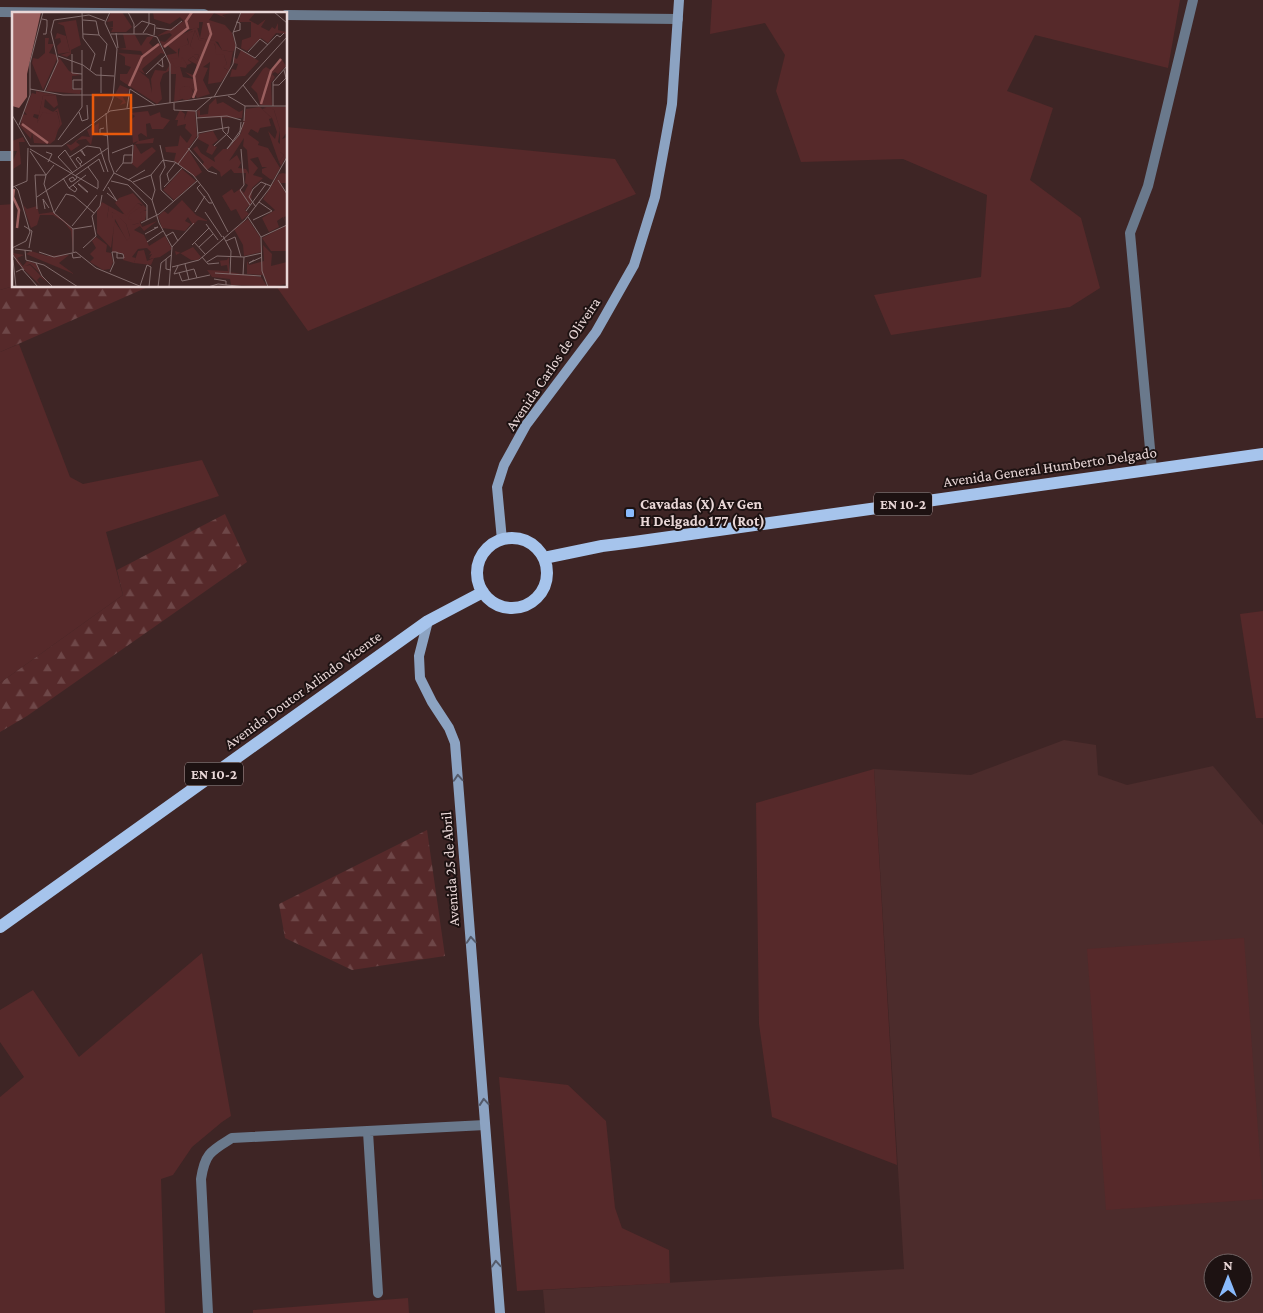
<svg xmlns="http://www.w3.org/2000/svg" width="1263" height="1313" font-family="'Crimson Pro',serif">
  <defs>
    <pattern id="forest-firs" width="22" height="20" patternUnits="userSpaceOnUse" patternTransform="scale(1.25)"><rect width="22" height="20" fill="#56292a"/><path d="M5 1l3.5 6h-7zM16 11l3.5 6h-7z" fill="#6e4748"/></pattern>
  </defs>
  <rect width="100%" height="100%" fill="#3e2525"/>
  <!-- built -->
  <path fill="#4c2c2c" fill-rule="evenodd" d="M1064,740L1096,745L1098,775L1127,785L1213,766L1263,825V1313H545L543,1290L904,1269L874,769L971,775ZM1213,1263H1243V1293H1213Z"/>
  <!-- green -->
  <path fill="#56292a" d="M712,0H1180L1168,68L1035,35L1007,91L1053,108L1030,180L1081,218L1100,288L1070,307L891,335L874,295L981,277L987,195L903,159L801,162L776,91L785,55L765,23L710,34Z
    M286,127L615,159L636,194L308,331L276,286H286Z
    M14,204V286L0,290V205Z
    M19,344L70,477L83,484L202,460L219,496L106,532L123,595L0,683V352Z
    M1263,611V718H1256L1240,614Z
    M874,769L897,1165L772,1117L759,1024L756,803Z
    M1244,938L1263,1199L1106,1210L1087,949Z
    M202,953L231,1116L222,1122L192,1147L173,1175L161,1179L165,1313H0V1097L24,1077L0,1042V1010L33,990L79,1057Z
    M499,1077L568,1085L606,1121L615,1208L622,1228L669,1250L670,1283L517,1291Z
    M408,1298L409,1313H253V1310Z"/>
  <!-- forest -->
  <path fill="url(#forest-firs)" d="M14,286H150L0,352V290Z
    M225,514L247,562L27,716L0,732V683L123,595L117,570Z
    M427,830L445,956L352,970L285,938L279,904Z"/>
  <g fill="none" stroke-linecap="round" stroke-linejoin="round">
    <!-- minor -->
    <path stroke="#6a798c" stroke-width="10" d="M0,156H11
      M1152,470L1130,233L1148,186L1193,0
      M368,1132L378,1293
      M208,1313L201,1179C205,1153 211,1151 232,1138L485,1125"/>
    <!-- tertiary -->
    <path stroke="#6a798c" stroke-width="10" d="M0,12L204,14
      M286,15L678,19"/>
    <!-- secondary -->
    <path stroke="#8ca3c2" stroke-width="10" d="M502,540L497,487L504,465L526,425L596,332L634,265L655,197L672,104L679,0
      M428,621L419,656L420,678L432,702L449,728L455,743L500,1313"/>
    <!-- primary -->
    <path stroke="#a6c4ec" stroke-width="12" d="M477 573a35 35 0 1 1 70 0a35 35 0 1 1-70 0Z
      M544,558L602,546L634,542L1263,454
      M0,927L428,621L483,592"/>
  </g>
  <!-- one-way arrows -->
  <defs><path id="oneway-chevron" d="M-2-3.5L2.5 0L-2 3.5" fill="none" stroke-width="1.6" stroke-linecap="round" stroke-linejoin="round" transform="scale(1.25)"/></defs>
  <g stroke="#545a6a">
    <use href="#oneway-chevron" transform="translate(458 778) rotate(-94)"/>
    <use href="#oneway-chevron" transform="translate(471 940) rotate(-94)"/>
    <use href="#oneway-chevron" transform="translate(484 1102) rotate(-95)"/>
    <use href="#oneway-chevron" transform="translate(496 1264) rotate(-94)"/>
  </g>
  <!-- markers -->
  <rect fill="#89bafc" stroke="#1d1212" stroke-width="2" x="625" y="508" width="10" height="10" rx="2.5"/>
  <g text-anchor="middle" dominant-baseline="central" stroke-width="4" stroke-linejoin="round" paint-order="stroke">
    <!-- shield labels -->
    <g fill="#1d1212" stroke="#ac9c9c" stroke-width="1">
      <rect x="874" y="492.5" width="58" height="23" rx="4"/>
      <rect x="185" y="762.5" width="58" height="23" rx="4"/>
    </g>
    <g font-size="14" font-weight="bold" fill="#e9d7d7">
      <text x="903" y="504">EN 10-2</text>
      <text x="214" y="774">EN 10-2</text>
    </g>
    <!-- street labels -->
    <g font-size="15" fill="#e9d7d7" stroke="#1d1212">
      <text transform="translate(553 364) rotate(-56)">Avenida Carlos de Oliveira</text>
      <text transform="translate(1050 467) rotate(-8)">Avenida General Humberto Delgado</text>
      <text transform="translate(303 690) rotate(-36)">Avenida Doutor Arlindo Vicente</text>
      <text transform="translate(450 869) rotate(-94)">Avenida 25 de Abril</text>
    </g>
    <!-- poi labels -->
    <g font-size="15" font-weight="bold" fill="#e9d7d7" stroke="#1d1212" text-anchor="start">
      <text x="640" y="504">Cavadas (X) Av Gen<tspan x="640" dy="17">H Delgado 177 (Rot)</tspan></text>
    </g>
  </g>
  <!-- overview -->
  <g transform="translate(12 12)">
    <rect width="275" height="275" fill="#3e2525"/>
    <path d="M99,0H110L120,15L114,20H99L101,16H97L101,15V9L95,10ZM141,0H223L210,3L214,6L202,1L197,8L213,13L220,21L224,35L221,40L210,38L206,30L188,26L191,10H187V16L175,18L167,23L181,19L175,27L177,32L166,37V46L171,45L175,53L174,56L168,55L171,65L182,67L173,60L181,63L185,60L184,52L176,48L181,44L185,48L187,43L182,42L178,34L183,18L187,28L202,30L204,38L212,43L215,52L212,56L217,59L209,70L196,72L198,50L191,55L196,56L191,68L198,82L185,86L180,77L172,74L170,87L162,90L164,62H159L155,43L165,41L155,33L151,36L148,29L153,30L160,23L158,21L145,24L172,9L168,5L158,12L142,7ZM229,0H244L237,8L246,13L254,7L249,15L257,19L260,15L263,17L266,11V18L274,20L275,12V22L264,21L256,31L249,26L235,39L229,36L230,28L239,25V10H227ZM64,8L69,33L59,38V42L55,45L48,43L58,40L52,14L45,11ZM111,22L123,23L129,34L135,25L142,24L137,31L141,35L147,31L153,42L149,41L130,57L133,62L126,58L137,67L140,81L139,67L143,58L154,59L157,54V59L151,62L148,71L150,87L145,92L108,68V62H115L119,55L113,53V45L106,41L131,43L129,39L106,37L114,36ZM33,26H37L36,32H42L37,41L45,43V47L31,78L20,51L21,46L26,47L33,41ZM229,38L247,49L233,64L218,65L220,57L224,58L226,52L222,51L221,45L225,47ZM47,45L57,59L68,63L60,64V77L69,78L68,82L34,79ZM269,46L274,54L266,62L263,60L260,62L263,65L259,71L260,93H248L245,81L239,75L251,57L254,55L259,58ZM108,73L117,77L116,85H111L114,91L108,93L111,89L102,84ZM24,79L44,83L31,84L27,103L22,102L21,105L26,107L25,111L31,99L45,100L48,111L43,128L38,132L22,131L20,120L19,127L8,114L11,102L15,103L12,99L20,81L24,82ZM204,86L205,92L211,90L227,100L231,98L230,106L186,105L185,99L188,98V103L196,102L197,93ZM248,95L260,106L257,107L259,114L248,116L246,121L239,117L236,122L247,130L246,133L256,136L268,156L261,168L258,167L250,161V157L255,155H250L246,145L238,147L246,156L241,163L251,166L240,176L239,191L233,198L237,202L230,208L224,197L219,199L210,184L220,177L222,181L228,177L232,181L236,173L233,171L234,161H222L219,157L209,165L208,160L200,154L195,158L190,153L192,150L181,137L185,134L189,141L203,150L202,146L211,137H216L229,121L234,97ZM232,126L231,134L235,138L237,162L234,157L226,156L229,151L225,143L217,149ZM251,95H275V120L270,127L275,125V143L269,154L267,150L272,143L268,140V118L262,98ZM168,98L173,102L172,108L176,98L183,99L185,124L174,140L176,137L190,160L183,165L162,149L164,141L154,140L153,135L166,134L168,123L175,131L180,123L173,116L174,112L165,114L166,108H163ZM136,99L138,104L148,100L149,105L158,108L151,117H140L138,111L134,112L135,125L129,121L126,123L127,129L142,126L141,131L123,132L129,142L140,135L144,139L125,156L120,152L122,133L126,129L121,131L119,108L123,104L118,101ZM87,111L86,122L81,123L79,133L74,127L66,128L64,130L68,133L59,139L54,132L59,133L70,124L78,125L75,118ZM201,119L206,128L200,133L205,135L200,143L194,140L197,133L186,127L187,122ZM11,125L13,130H7L9,152L1,157L0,174V151L5,139H0V129ZM170,188L184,203L196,209L186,208L181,213L176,205L173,209L179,212L173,219L150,216L146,204L152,199L156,202ZM126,191L131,195L124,198L120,213L127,211L128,201L131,198L135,199L133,208L128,210L130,215L145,209L132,219L128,214L122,218L132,223L137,234L153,224L160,237L148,245L137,247L140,242L137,243L139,240L135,236L126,237L120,245L124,246L122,251L111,248L112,242L100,240L102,208L115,228L118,224L114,212L100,200L101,206H95L97,194L111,202ZM11,193L15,197L25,194L27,202L41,200L54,210L61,218V237L59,219L52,210L41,203H28L25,213L19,216ZM236,207L248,225L249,240L232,244L231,233L222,217ZM275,213V239H259L250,226ZM84,225L95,233L94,240L99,241L101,250L98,257L91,258L78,250L82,246L78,242L84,236L80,229ZM251,233L260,242L259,254L275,250V272L257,275L251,263L235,262V249L237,253L252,249ZM181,235L189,245L186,248H179L168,241L164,243L163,239L169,241ZM19,239L35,244L57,243L47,251L62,262L14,242ZM1,241L12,243L5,246L11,254L15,249L25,252L28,261L18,252L13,254L18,253L35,270L28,265L25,268L29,274L5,251ZM217,245V260L249,265L255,274L219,273L218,267L200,265L195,258L216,259L215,253L209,254L208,249H204L215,248Z" fill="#56292a" fill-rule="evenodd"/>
    <path d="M185,15L188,26L203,29L210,38L221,40L217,59L211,55L215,52L212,43L204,42L203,32L187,28L183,18L178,34L182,37V42L187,43L185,48L181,44L176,48L180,51L175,53L170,45L168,54L163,56L159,47L166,46L168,35L177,32L175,23L181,19L163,26ZM167 81a7 7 0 1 1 14 0a7 7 0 1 1-14 0ZM44,83L46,93L42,96L33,87L32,95L41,100L46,96L50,112L42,123L48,111L45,99L38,102L31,100L25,111L31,84ZM257,95L262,98L268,118L266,130L271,135L268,140L272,143L267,150L256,119L263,127L265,120L260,106L250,97ZM121,181L135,197L128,201L130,204L127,211L120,213V208L116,207L118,202L131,193L126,191L114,204L103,191L107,186ZM90,190L97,194L95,206H101L99,200L104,202L114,212L118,225L115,229L103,207L99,236L85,221V199ZM132,238L135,249L142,246L139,253L122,251L126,239Z" fill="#56292a"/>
    <path d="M45,21L54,24L58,40L46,42L45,34L49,30L48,26L43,27Z" fill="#56292a"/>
    <path d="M170,157L184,169L162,188L151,178ZM271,161L275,162V171H269L275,182V204L272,205L273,210L271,205L265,209L267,215L257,220L250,206L263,198L251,187L267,162Z" fill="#56292a"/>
    <path d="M0,0H29L15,62V85L7,96L0,94Z" fill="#9a5f5e"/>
    <path fill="none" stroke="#9a5f5e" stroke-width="2.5" d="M152,35L176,16L174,9L180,0M117,74L130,45L147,32M181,86L184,78L182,64L199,22L196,11M249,92L259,59L269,47M10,112L36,131M2,177L1,185L7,198L5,216"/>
    <path fill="none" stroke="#826c6c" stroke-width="1" d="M70,0L71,26L83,42L78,58M116,0L122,12V22M262,0L275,11M30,7L35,8V14L34,22H31M42,8L77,3L93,9M71,8L84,9L87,23M122,16L130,9L143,13L142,23M144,16L159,18L170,9M221,20L228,18V11L224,10M104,21L106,36M131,21L137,12V0M71,22L87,23L95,32L92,49M99,22H135L145,25L158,52V91M224,35L243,46L265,23L268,25L272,21M236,40L248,27L256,33M60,42V61L70,62M46,44L71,53L84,63L102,64M145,51L151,55L150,46M134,62L154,43M70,68H61V77H70M231,73L247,94M261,73H267L274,66L272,58M18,77L51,83H102M32,80L46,49L39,20L42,8M89,81V55M216,84L233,94H275M202,85L221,52L224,33L221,21L229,0M162,91V98L184,99M261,94V70L275,54M115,96L118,77L143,93M67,100L70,109L76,107L75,93M96,100L101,86L105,37L93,11L98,0M94,101L97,148L102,161L119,169L140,188L147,211L160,235L157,275M0,103L18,134H50L98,99L223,82L275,25M209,104L211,119L221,129M184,106L215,104L229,108M232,109L233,94M229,110L228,119L215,137L227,123L232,110M7,113L18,83V51L31,0M92,116L88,117V122L96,124M186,121L217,115L216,121L202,134M46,128L70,95V38M148,133L153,155L148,164L149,178L162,190M176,136L196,159L205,162M18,137L86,177M229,137L232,173L228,178L238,193M53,138L46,145L60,160M53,138L65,156M68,138L73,144L69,137M18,139L34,163M34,140L40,142L36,150M100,141L121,133L120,151H111M58,145L75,134L88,136L96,160M151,148L163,150L181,163L196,182L216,220M68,152L70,150L66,145L64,147L68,152L69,154M166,152L186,125L184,99L200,85M42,153L34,163L32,172L42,201L61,217V240M76,155L86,169V176M104,160L111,151L112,143H121M139,163L143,178L140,188M63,164L87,147L92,160M51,166L57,176L63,180L65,177L61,173L57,176M63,168L61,165L57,167L59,170L63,168L64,167L65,165M116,168L133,158M266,168L275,182M99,169L116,173L135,193V208M157,169L155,162L164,150M121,170L139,163L151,148M66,172H67L76,180H75ZM61,173L74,163M188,173L185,176L197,191H200M1,175L15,169L16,136M152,175L170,156M91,179L102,161M95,181L105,189L96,175M25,185L96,136M244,195L237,185L241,177L249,170L259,174M25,197L23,163H34M33,197L31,187L37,196M234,199L254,172M183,200L193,184M193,200L210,225M42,201L54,182L62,184L82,201M236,205L249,225L250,259L256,275M241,208L260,199L247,190M129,211L147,202L185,169M194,212L206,228M12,214L20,219L17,236M60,214L85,183M61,217L80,214M133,222L146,215L142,216M154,224L161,220L166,229M211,224L219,239L218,262M249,225L275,213M214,229L223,225L229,245M135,230L151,219M182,230L193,242M180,233L197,216M160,235L182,211M187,235L201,222M0,236L14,229L18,220L6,178L2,174M71,236L84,224L80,204L88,194L90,183M3,237L20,239M13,238L14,248L32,253L66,275M27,240L42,245L60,241M0,242L12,258M69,245L61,246L60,241L64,240L84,256L130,275M190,245L196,252L207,251M154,247V257L159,258M1,248L4,275M242,248L237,251L250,245M195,250L205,244L232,245L250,241M24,251L30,264L41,275M173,252L177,268M166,254L162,262L182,257L185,266M160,255L187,248L233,208L257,177L275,145M4,260L10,257L26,275M98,260L102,251L100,240H104L106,241L111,242L112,246H105V240M167,261L170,269L198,263M203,261L249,264M231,263L232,245M202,267L214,269V273M128,274L135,253L139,255L137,275M146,275L149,251L159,243M196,275L206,272L234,275"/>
    <path fill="#e8590c" fill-opacity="0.15" stroke="#e8590c" stroke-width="2.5" d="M81,83H119V122H81Z"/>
    <rect width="275" height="275" fill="none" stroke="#e9d7d7" stroke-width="2.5"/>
  </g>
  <!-- north arrow -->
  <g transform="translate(1228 1278)"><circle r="24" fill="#1d1212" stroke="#6f6161"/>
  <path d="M0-4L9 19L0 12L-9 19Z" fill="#89bafc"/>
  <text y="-8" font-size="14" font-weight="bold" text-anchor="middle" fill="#e9d7d7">N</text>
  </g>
</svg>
